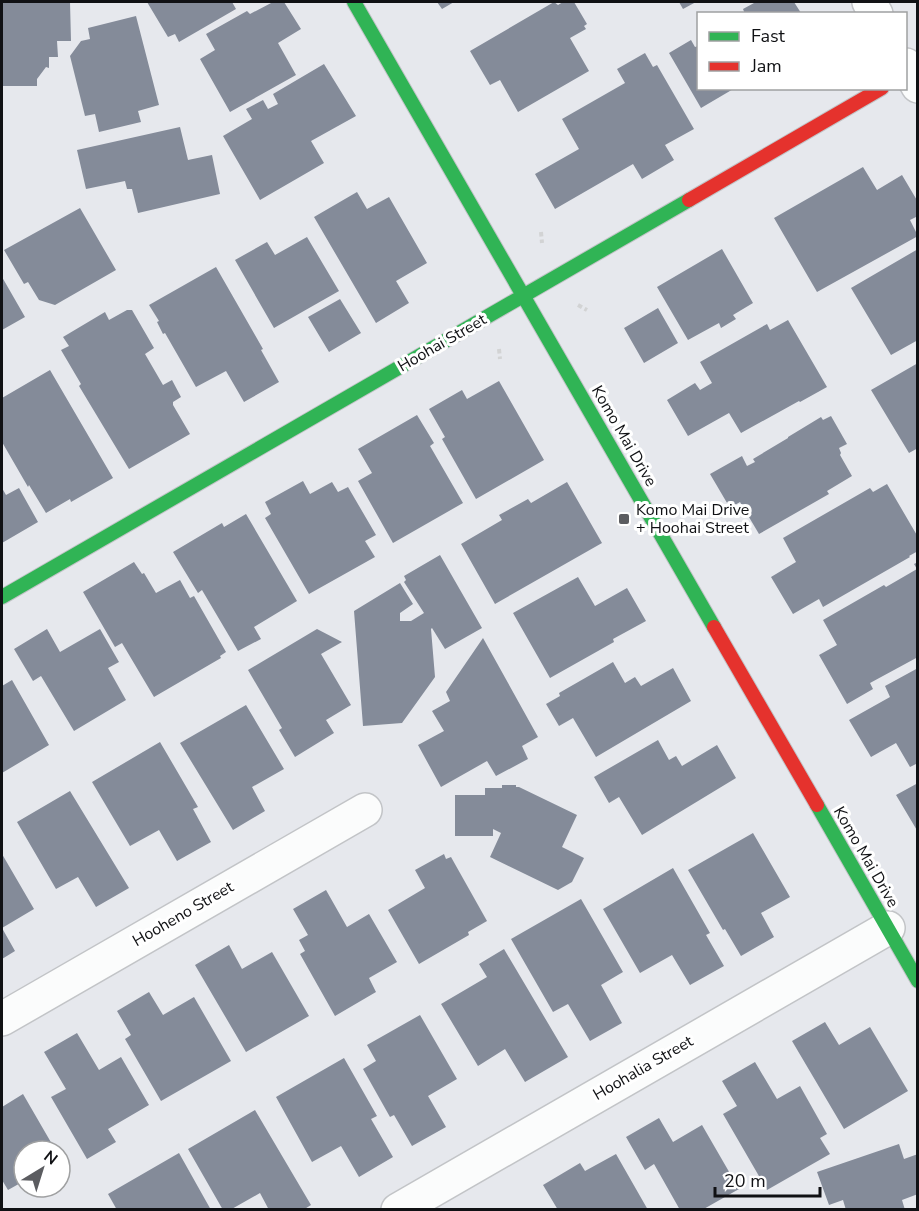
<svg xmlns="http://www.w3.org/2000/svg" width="919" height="1211" font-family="'Nunito Sans',sans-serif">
  <rect width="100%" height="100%" fill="#e6e8ed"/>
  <!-- building -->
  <path fill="#848b99" d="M2,2H70L71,41H57L58,57H49V68L46,67L37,79V86H2Z
    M147,2H232L236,9L179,42L175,34L168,37Z
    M273,2H284L301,29L278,43L296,75L230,112L200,59L215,50L206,34L247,11L250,14Z
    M437,2H454L442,9Z
    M554,2L558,5L563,2H574L587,24L584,26L586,29L570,38L589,71L518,112L500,80L490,85L470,51Z
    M679,2H696L683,9Z
    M753,2H794L801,13L745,14L743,9L754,3Z
    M136,16L159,105L138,111L141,122L99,132L95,114L85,116L70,56L81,41L90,39L88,28Z
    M691,40L695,47L698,46V88H735L701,108L669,53Z
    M645,53L653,67L657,65L694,129L665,145L674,160L642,179L633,164L555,209L535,174L579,149L562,119L625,83L617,69Z
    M324,64L356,116L311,141L324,163L260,200L223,136L252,119L246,109L263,100L268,109L278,104L273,94Z
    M180,127L188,160L212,155L220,194L138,213L132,189H127L125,181L86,189L77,150Z
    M863,167L877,190L902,175L918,202V216L910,220L918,236L817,292L774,218Z
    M357,192L367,209L389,197L427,263L396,281L409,303L376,323L314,217Z
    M80,208L116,270L55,305L39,300L28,282L24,284L4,250Z
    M307,237L339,291L274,328L235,260L267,242L275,255Z
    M722,249L753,303L733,315L736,319L721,328L719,323L688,340L657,287Z
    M918,249V340L891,355L851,288Z
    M216,267L263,349L261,350L279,382L244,402L226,371L196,387L165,333L163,334L157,322L159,321L149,305Z
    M2,277L25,317L2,330Z
    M340,299L361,333L329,352L308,317Z
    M658,308L678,343L644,363L624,328Z
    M127,310H132L154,348L145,354L163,385L172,380L181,397L173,402V405L190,434L129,469L79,386L81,384L61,350L69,346L63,337L105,312L109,320Z
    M788,320L827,387L800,402L799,401L741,433L729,413L688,436L667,400L695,383L700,390L712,383L700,362L767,324L770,330Z
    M918,363V448L909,453L871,390Z
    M50,370L113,478L71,502L70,499L46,513L29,485L28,487L2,442V398Z
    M499,381L544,460L476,499L442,439L445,437L429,409L462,390L467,399Z
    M417,415L434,443L430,446L463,503L393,543L358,481L372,473L358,449Z
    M831,416L847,444L839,448L841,453L840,455L852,476L827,491L829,494L759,534L740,502L730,508L710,474L742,456L747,466L755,462L753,459L788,438V437L821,417L823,420Z
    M303,481L310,494L332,482L338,492L348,487L376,535L365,541L375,557L309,594L265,518L271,514L265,502Z
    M567,482L602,543L495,604L461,544L502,520L499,515L528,499L531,503Z
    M887,484L918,537V551L909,556L910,557L823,607L819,599L793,614L771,577L796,562L783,538L870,488L873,492Z
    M2,488L6,495L19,488L38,522L2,543Z
    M246,514L297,601L254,627L261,639L238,651L202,590L198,593L173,552L222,523L224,527Z
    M440,555L482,628L445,649L432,628L431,629L435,677L402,723L363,726L354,611L400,583L413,604L400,613V621H411L424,613L404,582L406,580L404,576Z
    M134,562L142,574L144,573L156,593L180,580L190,598L194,596L226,652L220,656L221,658L154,697L122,643L115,647L83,592Z
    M918,562V657L870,683L873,689L847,704L819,655L837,645L823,620L884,585L886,587L917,569L914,564Z
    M578,577L595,606L627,588L646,621L613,639L614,642L550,678L513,613Z
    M47,629L60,652L100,629L119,662L108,668L126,700L74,731L41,676L33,681L14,649Z
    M317,629L342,642L321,654L351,705L326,720L334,733L295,757L279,730L282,728L248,670Z
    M483,638L538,737L522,746L528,759L496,776L487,761L441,787L418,745L444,731L432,711L450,701L446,692Z
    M613,662L625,683L635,677L641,686L673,668L691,701L596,757L573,718L559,726L546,704L560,696L559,693Z
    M918,668V763L910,767L896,743L871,757L849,720L890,697L885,686Z
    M12,680L49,745L2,773V686Z
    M246,705L284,769L252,787L265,811L233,830L180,743Z
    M658,740L669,760L676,756L682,766L717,745L736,778L642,835L619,797L609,803L594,777Z
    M160,742L198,807L193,809L211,842L177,861L159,830L130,846L92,782Z
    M918,783V832L896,795Z
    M502,785H516V787H519L577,815L562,847L584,858L572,882L558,890L490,857L501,833L493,829V836H455V795H485V788H502Z
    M70,791L129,888L96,907L78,877L56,889L17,822Z
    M753,833L790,897L761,913L774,937L741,956L725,929L723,930L688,870Z
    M2,854L34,909L2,928L15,951L2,959Z
    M444,854L446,859L451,857L487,921L468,932L469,935L419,964L388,910L425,888L415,870Z
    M673,868L710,933L706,935L724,966L690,985L672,955L640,973L603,909Z
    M326,890L347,927L369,914L397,962L369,978L376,992L335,1016L300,954L305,951L299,940L308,935L293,909Z
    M581,899L623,972L601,985L622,1023L590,1041L568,1004L553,1012L511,939Z
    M229,945L242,969L272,952L309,1016L246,1052L195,965Z
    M504,949L568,1057L525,1082L505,1049L478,1066L441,1004L487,977L479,964Z
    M149,992L163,1015L194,997L231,1061L161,1101L125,1039L131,1035L117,1011Z
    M420,1015L457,1079L428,1096L446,1127L412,1146L394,1115L390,1117L363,1069L376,1061L367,1045Z
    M825,1022L839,1045L870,1027L908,1091L844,1129L792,1041Z
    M77,1033L99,1070L121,1057L149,1105L108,1129L116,1142L87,1159L51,1097L66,1089L44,1052Z
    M344,1058L377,1116L371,1119L393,1157L359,1177L341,1146L312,1162L276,1097Z
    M755,1062L777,1099L800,1086L827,1134L820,1138L830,1154L767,1190L723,1114L737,1106L722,1081Z
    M23,1094L56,1151H24V1181L8,1190L2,1180V1107Z
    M255,1110L311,1205L303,1210H269L260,1193L230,1210H223L188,1149Z
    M659,1118L673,1142L702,1125L739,1189L702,1210H680L654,1164L645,1170L626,1137Z
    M899,1144L904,1159L918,1154V1194L902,1200L905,1210H846L843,1200L829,1205L817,1172Z
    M179,1153L211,1210H117L108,1194Z
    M616,1154L648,1210H558L543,1185L580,1163L585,1171Z"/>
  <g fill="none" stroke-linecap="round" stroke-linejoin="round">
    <!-- street casing -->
    <g stroke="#c2c4c7" stroke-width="36">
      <path id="street" d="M869,2L876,14
        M906,65L918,86
        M2,1019L365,810
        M398,1210L888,928"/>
    </g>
    <!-- fast casing -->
    <g stroke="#c2c4c7" stroke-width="16">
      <path id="fast" d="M354,2L714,627
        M2,597L689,200
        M817,805L918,981"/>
    </g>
    <!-- jam casing -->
    <g stroke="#c2c4c7" stroke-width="16">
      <path id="jam" d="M689,200L882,88
        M714,627L817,805"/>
    </g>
    <!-- path -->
    <path stroke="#d2d3d4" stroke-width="4" stroke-dasharray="4.5 3" stroke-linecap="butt" d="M541,232L542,243
      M578,305L587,310
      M499,349L500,359"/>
    <!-- street -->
    <use href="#street" stroke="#fbfcfc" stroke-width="33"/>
    <!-- fast -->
    <use href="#fast" stroke="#30b455" stroke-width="14"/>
    <!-- jam -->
    <use href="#jam" stroke="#e5322d" stroke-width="14"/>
  </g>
  <!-- markers -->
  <rect fill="#5b5c60" stroke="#fff" stroke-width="2" x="618" y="513" width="12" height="12" rx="3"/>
  <g text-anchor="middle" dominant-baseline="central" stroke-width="6" stroke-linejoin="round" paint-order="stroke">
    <!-- street labels -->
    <g font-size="16" fill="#101114" stroke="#fff">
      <text transform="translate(442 343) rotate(-30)">Hoohai Street</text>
      <text transform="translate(624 436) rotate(60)">Komo Mai Drive</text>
      <text transform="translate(866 857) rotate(60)">Komo Mai Drive</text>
      <text transform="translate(183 914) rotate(-30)">Hooheno Street</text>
      <text transform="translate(643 1068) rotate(-30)">Hoohalia Street</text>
    </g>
    <!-- poi labels -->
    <g font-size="16" fill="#101114" stroke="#fff" text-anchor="start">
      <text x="636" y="510">Komo Mai Drive<tspan x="636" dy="18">+ Hoohai Street</tspan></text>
    </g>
  </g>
  <!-- border -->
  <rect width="919" height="1211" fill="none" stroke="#101114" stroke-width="6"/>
  <!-- legend -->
  <rect x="697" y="12" width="210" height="78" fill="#ffffff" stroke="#9fa0a1" stroke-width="1.5"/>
  <rect x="709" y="32" width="30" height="9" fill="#30b455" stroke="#9fa0a1" stroke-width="1.5"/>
  <text x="751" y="42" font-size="18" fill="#101114">Fast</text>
  <rect x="709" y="62" width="30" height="9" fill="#e5322d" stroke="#9fa0a1" stroke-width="1.5"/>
  <text x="751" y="72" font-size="18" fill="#101114">Jam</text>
  <!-- north arrow -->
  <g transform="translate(42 1169) rotate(38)"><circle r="28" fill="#ffffff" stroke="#9fa0a1" stroke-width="1.5"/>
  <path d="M0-4.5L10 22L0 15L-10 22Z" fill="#5b5c60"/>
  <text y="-9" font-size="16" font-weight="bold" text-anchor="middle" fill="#101114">N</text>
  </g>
  <!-- scale -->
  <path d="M715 1187v9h105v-9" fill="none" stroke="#101114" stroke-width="3"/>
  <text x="724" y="1187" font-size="18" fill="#101114" stroke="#ffffff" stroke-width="4.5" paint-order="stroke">20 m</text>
</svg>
